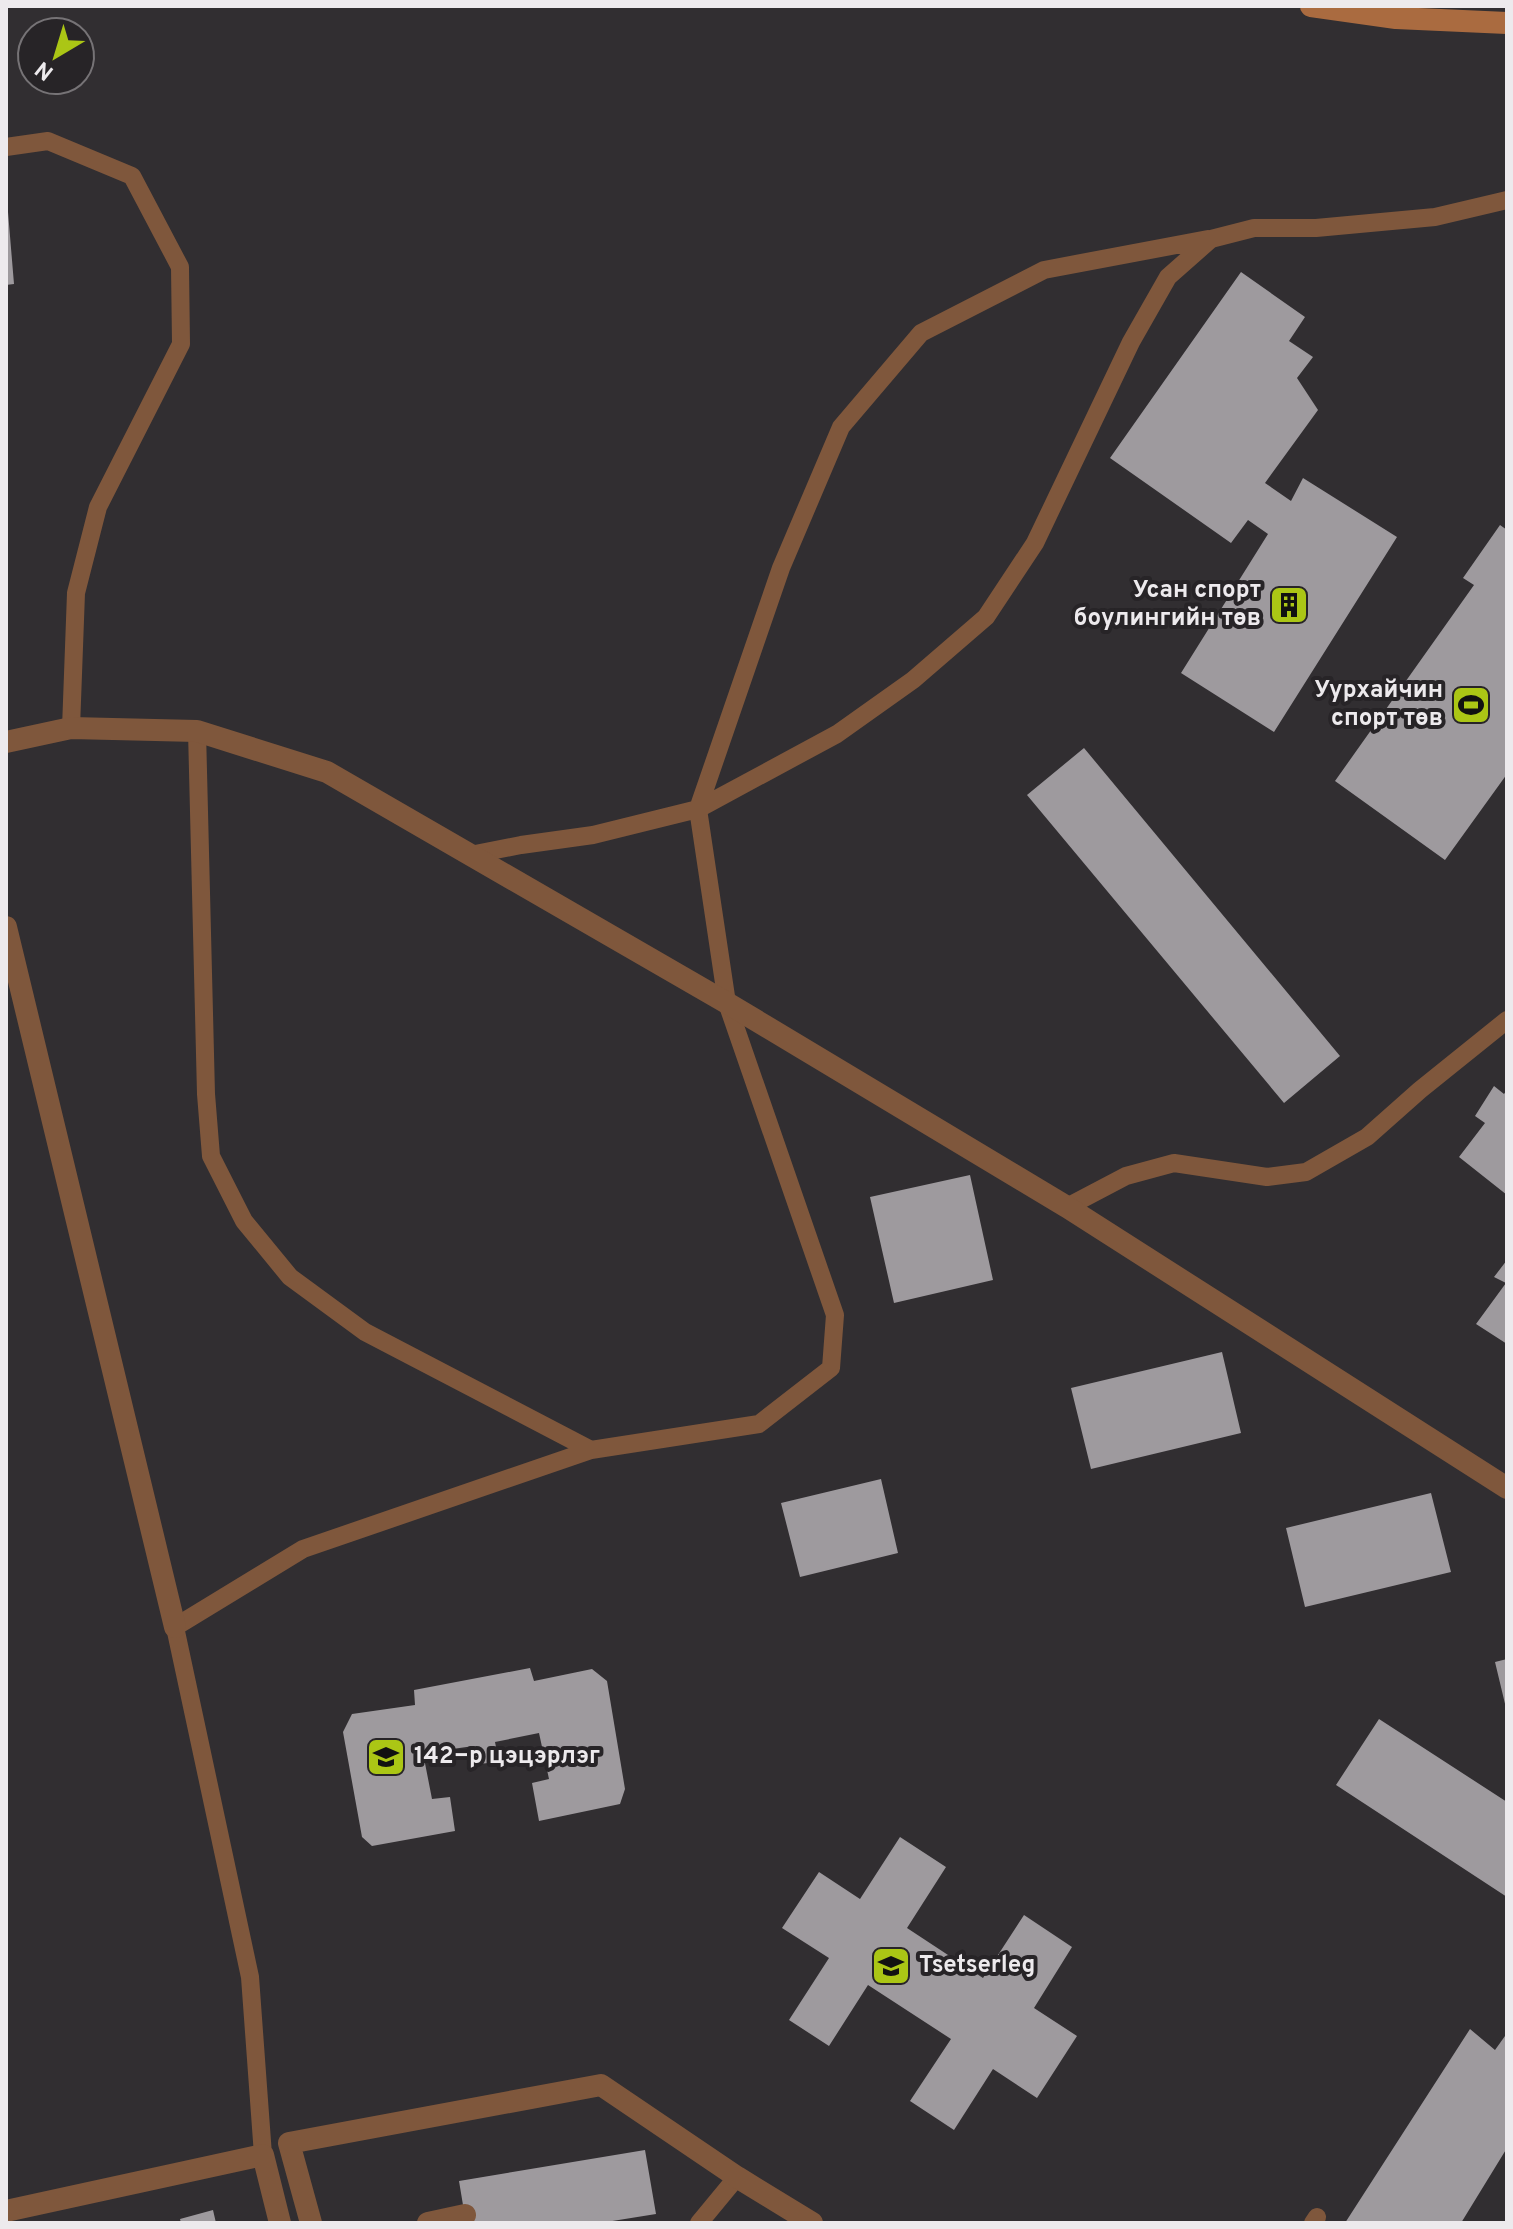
<svg xmlns="http://www.w3.org/2000/svg" width="1513" height="2229" font-family="Overpass,sans-serif">
  <rect width="100%" height="100%" fill="#312e31"/>
  <!-- building -->
  <path fill="#9e9a9e" d="M6,212H8L14,284L6,285Z
    M1241,272L1305,317L1289,341L1313,357L1297,378L1318,410L1265,483L1291,501L1303,478L1397,537L1274,732L1181,673L1268,534L1248,520L1231,543L1110,458Z
    M1500,525L1507,530V774L1445,860L1335,781L1474,585L1463,578Z
    M1084,748L1340,1056L1284,1103L1027,795Z
    M1494,1086L1504,1094L1507,1090V1195L1459,1157L1485,1123L1475,1116Z
    M970,1175L993,1280L894,1303L870,1197Z
    M1507,1260V1344L1476,1324L1506,1283L1494,1277Z
    M1222,1352L1241,1433L1091,1469L1071,1388Z
    M881,1479L898,1553L800,1577L781,1503Z
    M1431,1493L1451,1572L1305,1607L1286,1528Z
    M1507,1659V1708H1506L1495,1662Z
    M530,1668L534,1681L592,1669L607,1681L625,1789L620,1804L539,1821L532,1783L549,1779L539,1733L495,1742L499,1762L478,1764L474,1746L423,1753L432,1799L450,1797L455,1831L372,1846L362,1837L343,1732L352,1714L415,1705L414,1690Z
    M1379,1719L1507,1802V1897L1336,1785Z
    M900,1837L946,1867L907,1928L983,1978L1024,1915L1072,1947L1034,2008L1077,2036L1037,2098L993,2069L954,2130L910,2101L951,2039L868,1985L829,2046L789,2020L829,1958L782,1928L819,1872L860,1899Z
    M1470,2029L1495,2050L1505,2036L1507,2037V2148L1461,2223H1345Z
    M645,2150L656,2214L600,2223H466L459,2181Z
    M213,2210L216,2223H181L180,2219Z"/>
  <g fill="none" stroke-linecap="round" stroke-linejoin="round">
    <!-- service -->
    <path stroke="#7f573c" stroke-width="18" d="M6,147L48,141L132,176L180,267L181,344L98,507L76,593L71,728
      M197,731L206,1094L211,1156L244,1221L290,1277L365,1332L591,1450
      M470,855L521,845L593,835L698,809L781,568L841,427L921,333L1044,270L1208,239
      M1067,1207L1126,1176L1174,1163L1267,1177L1306,1172L1367,1137L1420,1090L1507,1020
      M263,2155L250,1977L175,1627L303,1549L591,1450L759,1424L831,1368L835,1315L727,1003L698,809L837,734L913,680L986,617L1035,543L1131,342L1168,277L1211,239L1254,228H1316L1435,217L1507,200
      M699,2223L737,2177
      M1313,2223L1317,2217"/>
    <!-- minor -->
    <path stroke="#7f573c" stroke-width="22" d="M6,742L71,728L197,731L327,772L727,1003L1067,1207L1507,1488
      M6,927L175,1627
      M6,2211L263,2155L280,2223
      M311,2223L289,2143L601,2085L737,2177L812,2223
      M428,2223L465,2215"/>
    <!-- secondary -->
    <path stroke="#aa6b40" stroke-width="22" d="M1311,6L1396,18L1507,23"/>
  </g>
  <!-- icons -->
  <defs>
    <g id="building-square" transform="scale(2)"><rect x="-9" y="-9" width="18" height="18" rx="4" fill="#abc615" stroke="#272427"/><path d="M-4-6H4V6H1V3H-1V6H-4ZM-2.5-4.3h1.7v1.8h-1.7ZM.8-4.3h1.7v1.8H.8ZM-2.5-1h1.7V.8h-1.7ZM.8-1h1.7V.8H.8Z" fill="#111"/></g>
    <g id="stadium-square" transform="scale(2)"><rect x="-9" y="-9" width="18" height="18" rx="4" fill="#abc615" stroke="#272427"/><path d="M0-5a6.5 5 0 1 0 0 10a6.5 5 0 1 0 0-10ZM-3.5-1.8h7v3.6h-7Z" fill="#111"/></g>
    <g id="school-square" transform="scale(2)"><rect x="-9" y="-9" width="18" height="18" rx="4" fill="#abc615" stroke="#272427"/><path d="M0-5L7-2L0 1L-7-2ZM-4 1L0 2.5L4 1V4Q0 6-4 4Z" fill="#111"/></g>
  </defs>
  <g fill-rule="evenodd">
    <use href="#building-square" x="1289" y="605"/>
    <use href="#stadium-square" x="1471" y="705"/>
    <use href="#school-square" x="386" y="1757"/>
    <use href="#school-square" x="891" y="1966"/>
  </g>
  <g text-anchor="middle" dominant-baseline="central" stroke-width="8" stroke-linejoin="round" paint-order="stroke">
    <!-- poi labels -->
    <g font-size="24" font-weight="bold" fill="#edeaed" stroke="#272427" text-anchor="end">
      <text x="1261" y="591">Усан спорт<tspan x="1261" dy="28">боулингийн төв</tspan></text>
      <text x="1443" y="691">Уурхайчин<tspan x="1443" dy="28">спорт төв</tspan></text>
      <text x="414" y="1757" text-anchor="start">142−р цэцэрлэг</text>
      <text x="919" y="1966" text-anchor="start">Tsetserleg</text>
    </g>
  </g>
  <!-- border -->
  <rect width="1513" height="2229" fill="none" stroke="#edeaed" stroke-width="16"/>
  <!-- north arrow -->
  <g transform="translate(56 56) rotate(218)"><circle r="38" fill="#272427" stroke="#767376" stroke-width="2"/>
  <path d="M0-6L14 30L0 20L-14 30Z" fill="#abc615"/>
  <text y="-12" font-size="22" font-weight="bold" text-anchor="middle" fill="#edeaed">N</text>
  </g>
</svg>
